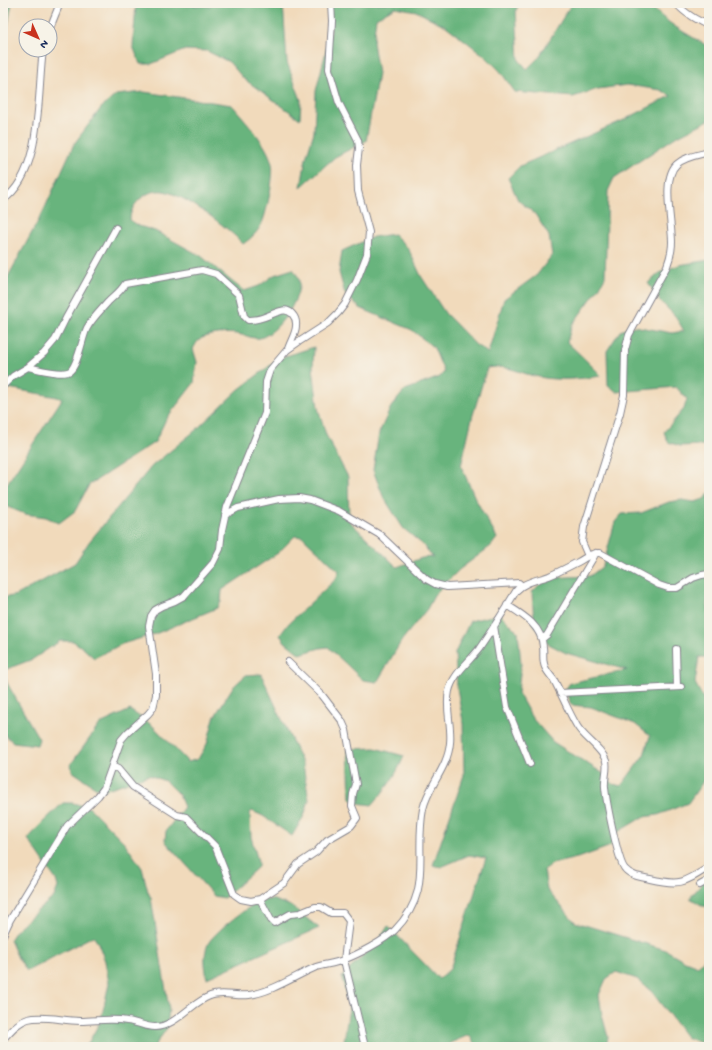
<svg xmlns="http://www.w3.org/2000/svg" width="712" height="1050" font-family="'Gochi Hand',sans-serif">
  <rect width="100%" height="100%" fill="#f7f3e8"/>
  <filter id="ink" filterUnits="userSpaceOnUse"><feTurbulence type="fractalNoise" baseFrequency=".025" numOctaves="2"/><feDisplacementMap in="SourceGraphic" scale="8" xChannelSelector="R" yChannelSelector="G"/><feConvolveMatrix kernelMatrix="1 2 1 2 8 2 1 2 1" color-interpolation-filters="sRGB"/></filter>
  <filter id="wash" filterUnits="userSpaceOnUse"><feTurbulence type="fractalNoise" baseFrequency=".012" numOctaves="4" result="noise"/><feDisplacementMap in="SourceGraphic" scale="16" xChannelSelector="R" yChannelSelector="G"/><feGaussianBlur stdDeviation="0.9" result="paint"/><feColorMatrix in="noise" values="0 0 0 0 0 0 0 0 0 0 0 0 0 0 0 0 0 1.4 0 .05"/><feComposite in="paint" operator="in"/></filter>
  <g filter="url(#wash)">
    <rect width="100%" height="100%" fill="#f1dabb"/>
    <!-- forest -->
    <path fill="#68b47d" stroke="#42726e" d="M3,3H12L6,36L3,65Z
      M136,3H175L181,5L210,6L211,3H283L287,62L301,100L300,119L244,79L229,62L207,51L185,50L151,64H140L133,46Z
      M325,3H520L516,10L519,60L527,69L539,57L572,3H649C664,23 688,34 709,47V120L674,138L614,178L608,191L605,277L599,288L572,325L567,342L597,371L601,376C580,379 559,381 539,377C520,374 509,364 487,368L472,418L461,466L475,498L497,538L491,546L460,569L435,594L427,609L402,640L377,682L363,680L328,647L320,648L300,654L285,642L280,635L289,623L336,579L339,571L303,537L295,536L278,553L222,590L221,602L217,608L155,634L122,644L94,658L83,648L73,641H60L33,659L4,670L7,683L39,739L37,745L13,742L3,733V598L17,595L75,563L89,542L152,466L196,430L238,390L280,358L314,347L313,368L318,408L326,435L348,477L349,521L397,567L422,558L433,557L422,544L403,528L383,496L373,470L379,433L391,407L405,390L440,377L444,372L434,348L412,330L360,308L345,294L339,272L342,251L373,237L394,234L408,248L421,276L445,313L476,345L488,353L504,299L537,275L552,255L549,236L535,214L518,200L508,178L520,166L624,120L671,96L661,90L627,85L598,89L573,97L515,92L500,71L485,56L446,26L416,11L395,7L376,18L373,42L378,74L366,141L335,157L301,187L306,158L314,132L316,91L331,31L329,12Z
      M144,92L232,105C245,120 268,145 272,164C275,173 266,219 260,227C255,235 250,239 243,244C229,228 184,194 163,191C154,190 147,193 140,199C134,205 130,211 130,220L139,226L155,231L201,256L235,284L244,291L259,286L274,275L293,269C295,272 298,276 299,280C302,298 278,333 260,338C253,339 249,336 242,335C232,332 205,333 198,341C196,343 195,346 193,349L197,362L194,383L166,419L155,442L89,485L75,511L59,523L46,517L25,514L5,506L3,500V490L62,399L57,397L3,387V286L43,212L74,144L101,108L116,95Z
      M709,260V448L703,445L680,446L668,442L664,432L684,409L687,399L676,387L617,392L608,385L607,351L620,331L634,326L672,333L684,331L676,317L660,301L648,283L661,272L679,265Z
      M709,493V599L707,603L709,610V657H699L695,683L709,709V772L700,786L688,803L658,815L643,817L616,833L611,846L581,857L552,864L544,870L547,890L575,922L666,950L685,961L698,966L709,954V1046L686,1037L652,992L637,979L616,972L606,979L599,995L602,1015L608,1037L606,1047H477L469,1035L450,1043L447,1047H340L344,1041L349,1008L342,977L381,937L388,926L439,979L450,969L486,858L469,855L441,867L433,865L464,775L463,721L457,688L455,653L470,621L500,614L518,632L521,663L518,693L532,718L553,742L604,774L613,784L621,786L644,755L650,736L635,724L591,707L571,705L565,690L570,683L627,670L566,653L543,641L534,623L532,592L546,578L590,576L603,566L615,522L622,514L641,513L669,502L682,500L695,502L704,499Z
      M261,674L303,765L309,800L304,816L292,836L263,816L252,811L250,813L251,837L258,861V867L224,898L214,896L165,841L166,831L184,807L179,795L165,781L149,775L101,791L72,771L71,764L100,724L130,710L153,726L188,762L198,759L207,744L214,718L224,701L233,687L246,675Z
      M375,748L404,756C396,776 386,789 372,805L357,803L350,798L348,749Z
      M63,803H73L90,808L124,842L142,868L148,892L151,898L169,1009L167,1028L154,1047H86L101,1020L109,983L105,961L98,943L93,936L27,971L18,958L10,940L17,929L37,911L54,897L58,887L56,880L28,839L40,825Z
      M709,875V907L703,906L690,898Z
      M271,899L291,906L319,928L207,978C205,966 203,956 208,944C213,933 247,907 259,902C262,900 267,900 271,899Z"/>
  </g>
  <g filter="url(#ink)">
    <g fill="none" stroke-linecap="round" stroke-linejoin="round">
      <!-- minor casing -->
      <g stroke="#86848c" stroke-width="8">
        <path id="minor" d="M676,3C685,14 697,20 709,26
          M50,28L60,3
          M3,200C43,173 37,93 43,50
          M28,367L44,353L55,340L66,318L116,228
          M3,386L13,376L28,367C38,369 63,376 70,371C78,365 82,338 87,328C92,319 101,310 108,302C114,296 121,291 125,284L202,270L216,274L239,295L244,316L248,320C261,321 269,314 281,311C290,308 297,317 296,326C296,333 290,342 288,349
          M225,515L238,508L279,499L299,498L310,500L339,511L380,535L426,579L435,584L447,587L519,583L522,586
          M588,556L582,542L584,527L620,413L624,395L625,350L629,335L667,266C670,258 672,250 672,242C672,222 661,178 677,164C686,156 699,155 709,152
          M507,605C523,615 542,626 543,647C544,654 542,660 545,667C547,672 551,676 554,680C562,695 568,711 577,726C584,738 602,748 606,761C608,770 604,778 605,787C606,800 618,862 625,869C631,876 641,877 650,879C680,886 684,883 709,867
          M494,626L507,707L530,764
          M542,639L547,635L596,553
          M676,649L677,687
          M560,693L681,687
          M112,766L118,769L133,787L177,815L186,817L215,846L234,894L241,899L251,901L260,899L284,883L298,864L316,852L327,840L351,826L357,818L352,806L353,794L356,784L346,730L342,721L322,695L288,662
          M700,885L709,880
          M260,899L271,920L274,923L290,914L300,913L315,907H321L331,913H343L349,921L344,960L365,1047
          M3,935L10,920L67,826L98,796L104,788L121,740L127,733L148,714L153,708L156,695V674L149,626L151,616L155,610L162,606L175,601L184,596L213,563L220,549L222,530L227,507L265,413L266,382L270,370L287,350L297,343L328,323L338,313L345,304L357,280L367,254L369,232L358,191L357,165L359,148L358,140L339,103L329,69L332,21L331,3
          M3,1039C10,1032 17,1022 28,1019C44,1015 63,1021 80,1021C96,1021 111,1018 127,1021C137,1022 145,1027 155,1027C175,1027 192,1002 210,996C222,991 237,997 249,995C272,992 295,976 316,967C325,964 334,964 343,960C357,955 384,941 395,930C434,890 414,856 423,809C428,786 448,768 450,743C452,726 445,708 449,691C453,674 469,662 479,649C492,630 504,611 516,591C524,582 538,580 549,576C559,572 568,567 578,562C586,558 591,552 600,553L659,585L668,588H677L693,578L702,575L709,574"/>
      </g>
      <!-- minor -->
      <use href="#minor" stroke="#fff" stroke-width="6"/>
    </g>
  </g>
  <!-- margin -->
  <rect width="712" height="1050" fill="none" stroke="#f7f3e8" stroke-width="16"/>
  <!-- north arrow -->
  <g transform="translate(38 38) rotate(135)"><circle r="19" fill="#f7f3e8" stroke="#9fa5b1"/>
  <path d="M0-3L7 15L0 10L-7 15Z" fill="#c8321e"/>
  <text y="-6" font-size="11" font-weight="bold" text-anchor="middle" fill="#1b2f5e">N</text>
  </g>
</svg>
